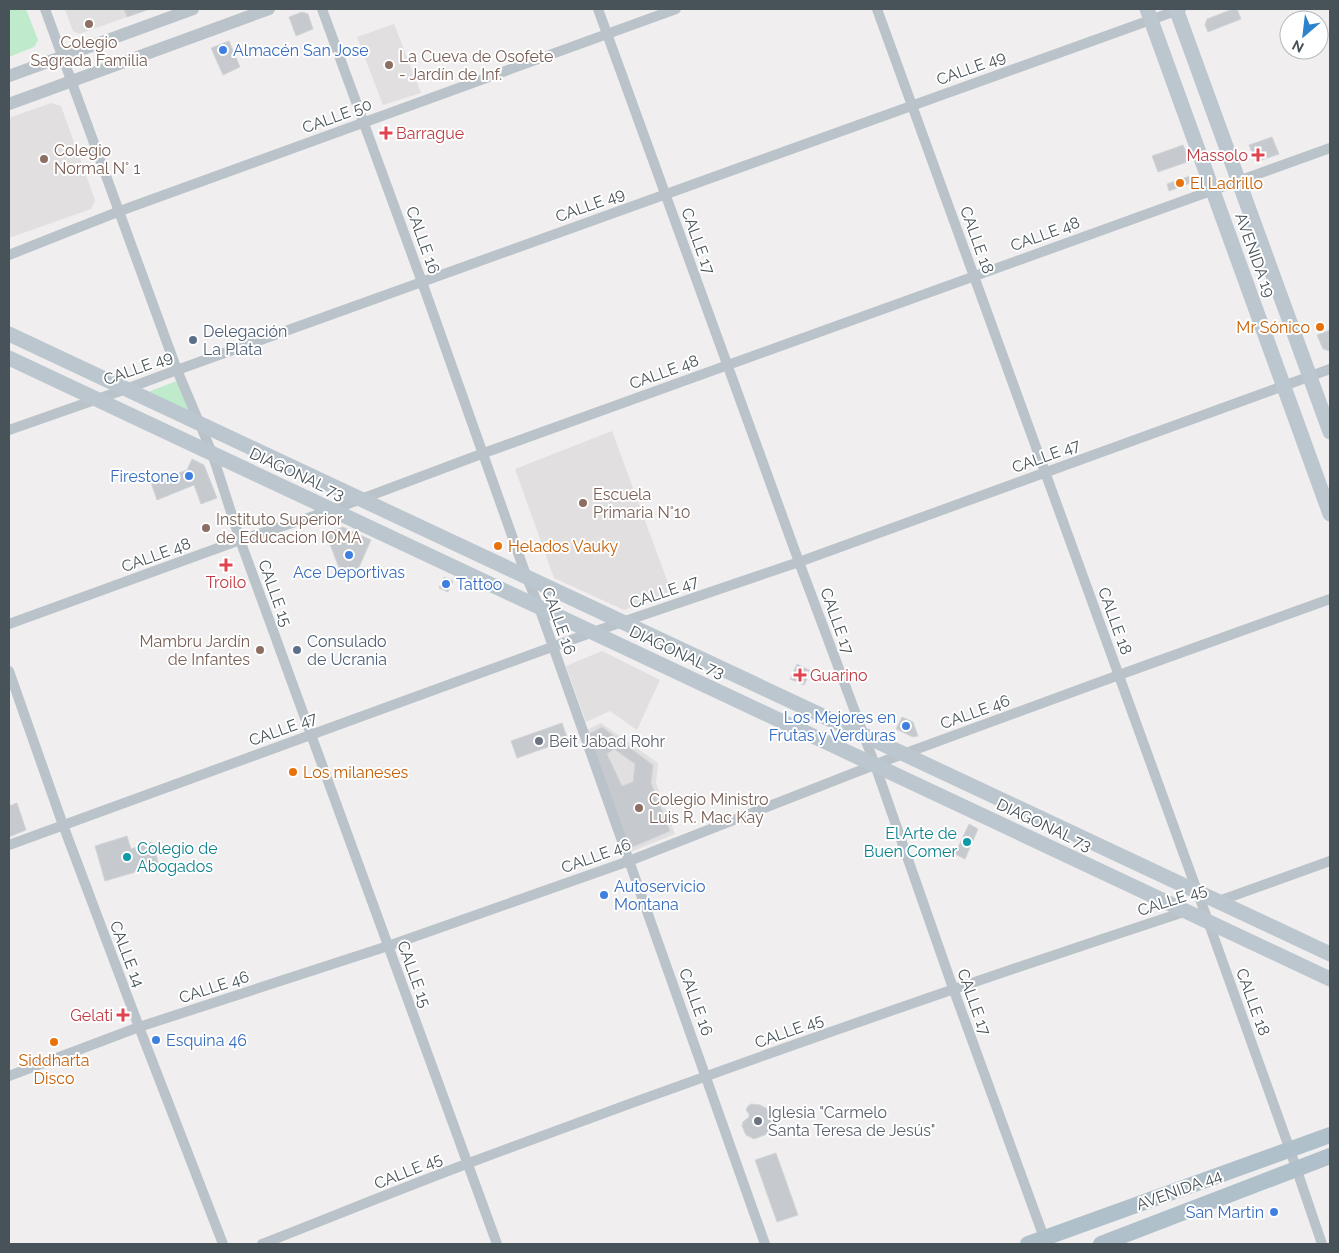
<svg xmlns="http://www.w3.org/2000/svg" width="1339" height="1253" font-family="Raleway,sans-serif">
  <rect width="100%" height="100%" fill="#f0eeee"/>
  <!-- education -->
  <path fill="#e1dfdf" d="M65,9H124L127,17L79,34L73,31Z
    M394,24L421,93L383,105L357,37Z
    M51,103L61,106L95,200L91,209L9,238V118Z
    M612,431L671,591L624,610L554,578L515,469Z
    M602,651L660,680L637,730L610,711L586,722L566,666Z
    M601,723L658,763L656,783L675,834L628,853L585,731Z"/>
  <!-- green -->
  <path fill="#c0eacc" d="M9,9H26L38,40L34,47L9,57Z
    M179,380L190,413L148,392Z"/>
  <!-- building -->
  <path fill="#c6c9cd" stroke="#d2d5d8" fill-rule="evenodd" d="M124,9H150L127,17Z
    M1233,9H1237L1241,19L1208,32L1205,25L1207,19Z
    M302,12L308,14L313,29L296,36L289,17Z
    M229,41L240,67L223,75L211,48Z
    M1272,137L1279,154L1256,162L1249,145Z
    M1183,145L1190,161L1158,172L1152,156Z
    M1190,176L1193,182L1169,191L1167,184Z
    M1330,330V351L1323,349L1317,335Z
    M192,459L204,465L217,498L201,504L194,485L157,500L151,483L187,470Z
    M343,527L371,540L356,574L349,570L341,573L326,534Z
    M444,577L453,581L448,592L439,588Z
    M797,664L811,671L804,685L790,679Z
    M902,717L913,722L918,736L913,737L896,729Z
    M562,723L568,740L517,758L511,741Z
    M602,727L653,765L651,783L670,831L628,849L587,735ZM614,749L635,764L633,782L622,786L607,754Z
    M17,803L26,830L9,837V806Z
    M969,824L978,829L965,859L955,854Z
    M127,836L131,849L152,842L159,865L105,881L95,846Z
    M751,1104L760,1105L766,1108L773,1118L772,1123L777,1121L780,1129L754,1139L746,1135L742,1126L743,1122L749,1117V1114L746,1110L748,1106Z
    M776,1153L798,1215L777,1222L755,1160Z"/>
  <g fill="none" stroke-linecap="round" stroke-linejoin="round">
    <!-- minor -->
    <path stroke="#bac3c9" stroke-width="10" d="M45,9L177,370L212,453L240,540L497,1244
      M322,9L422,282L527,578L539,607L765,1244
      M598,9L799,562L875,765L953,988L1046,1243
      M877,9L1208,921L1290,1150L1322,1244
      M9,255L120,211L676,9
      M9,430L126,389L177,370L1181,9
      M9,624L240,540L332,510L484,453L1330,148
      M9,671L63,825L139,1027L223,1244
      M9,845L593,632L799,562L1330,369
      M1216,902L1330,861
      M9,1076L139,1027L388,946L629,861L887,760L1119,675L1330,599
      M262,1244C331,1217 400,1189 469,1163C707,1074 946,990 1187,911"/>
    <!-- tertiary -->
    <path stroke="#bac3c9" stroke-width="12" d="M9,76L193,9
      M9,104L269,9"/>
    <!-- secondary -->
    <path stroke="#bbc6ce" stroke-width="15" d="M1147,9L1330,514
      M1176,9L1330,432
      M9,334L1330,954
      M9,358L1330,979"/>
    <!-- primary -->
    <path stroke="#b0c0ca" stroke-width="16" d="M1028,1244L1330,1135
      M1101,1244L1330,1156"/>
  </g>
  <!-- markers -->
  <g fill="#8d6e63" stroke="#fff" stroke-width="2">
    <circle cx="89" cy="24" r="5"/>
    <circle cx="389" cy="65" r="5"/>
    <circle cx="44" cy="159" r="5"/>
    <circle cx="583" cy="503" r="5"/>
    <circle cx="206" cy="528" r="5"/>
    <circle cx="260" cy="650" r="5"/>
    <circle cx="639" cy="808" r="5"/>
  </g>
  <g fill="#3f7fe0" stroke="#fff" stroke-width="2">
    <circle cx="223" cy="50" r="5"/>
    <circle cx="189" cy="476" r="5"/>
    <circle cx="349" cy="555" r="5"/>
    <circle cx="446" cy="584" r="5"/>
    <circle cx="906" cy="726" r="5"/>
    <circle cx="604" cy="895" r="5"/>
    <circle cx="156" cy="1040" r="5"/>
    <circle cx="1274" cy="1212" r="5"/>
  </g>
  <g fill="#e0444e" stroke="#fff" stroke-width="2">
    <path d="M383.5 125.5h5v5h5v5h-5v5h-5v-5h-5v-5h5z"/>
    <path d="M1255.5 147.5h5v5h5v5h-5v5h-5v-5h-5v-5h5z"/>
    <path d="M223.5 557.5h5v5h5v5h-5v5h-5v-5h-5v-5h5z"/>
    <path d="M797.5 667.5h5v5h5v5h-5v5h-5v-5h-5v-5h5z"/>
    <path d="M120.5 1007.5h5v5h5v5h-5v5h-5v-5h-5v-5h5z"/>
  </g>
  <g fill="#e8710a" stroke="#fff" stroke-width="2">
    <circle cx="1180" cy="183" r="5"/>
    <circle cx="1320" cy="327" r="5"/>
    <circle cx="498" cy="546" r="5"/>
    <circle cx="293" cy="772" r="5"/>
    <circle cx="54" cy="1042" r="5"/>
  </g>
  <g fill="#5c6f8a" stroke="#fff" stroke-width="2">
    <circle cx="193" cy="340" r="5"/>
    <circle cx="297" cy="650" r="5"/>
  </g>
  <g fill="#6b7280" stroke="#fff" stroke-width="2">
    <circle cx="539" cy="741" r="5"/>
    <circle cx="758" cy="1121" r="5"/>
  </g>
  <g fill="#0f9aa8" stroke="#fff" stroke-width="2">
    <circle cx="967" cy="842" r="5"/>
    <circle cx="127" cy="857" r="5"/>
  </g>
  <g text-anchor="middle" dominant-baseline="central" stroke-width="4" stroke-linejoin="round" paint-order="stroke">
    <!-- education labels -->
    <g font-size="16" fill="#785e54" stroke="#fff" text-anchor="start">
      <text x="89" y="42" text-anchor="middle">Colegio<tspan x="89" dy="18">Sagrada Familia</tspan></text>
      <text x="399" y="56">La Cueva de Osofete<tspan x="399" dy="18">- Jardín de Inf.</tspan></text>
      <text x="54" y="150">Colegio<tspan x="54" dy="18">Normal N° 1</tspan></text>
      <text x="593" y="494">Escuela<tspan x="593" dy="18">Primaria N°10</tspan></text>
      <text x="216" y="519">Instituto Superior<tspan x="216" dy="18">de Educacion IOMA</tspan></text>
      <text x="250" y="641" text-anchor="end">Mambru Jardín<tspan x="250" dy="18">de Infantes</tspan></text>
      <text x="649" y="799">Colegio Ministro<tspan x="649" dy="18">Luis R. Mac Kay</tspan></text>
    </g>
    <!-- shop labels -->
    <g font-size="16" fill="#366cbe" stroke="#fff" text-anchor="start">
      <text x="233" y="50">Almacén San Jose</text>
      <text x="179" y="476" text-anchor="end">Firestone</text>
      <text x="349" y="572" text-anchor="middle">Ace Deportivas</text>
      <text x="456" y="584">Tattoo</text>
      <text x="896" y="717" text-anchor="end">Los Mejores en<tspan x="896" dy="18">Frutas y Verduras</tspan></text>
      <text x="614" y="886">Autoservicio<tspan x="614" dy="18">Montana</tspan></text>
      <text x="166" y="1040">Esquina 46</text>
      <text x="1264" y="1212" text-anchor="end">San Martin</text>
    </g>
    <!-- street labels -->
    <g font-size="16" fill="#485359" stroke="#fff">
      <text transform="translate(971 68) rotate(-20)">CALLE 49</text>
      <text transform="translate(337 116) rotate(-20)">CALLE 50</text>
      <text transform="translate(590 205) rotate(-20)">CALLE 49</text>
      <text transform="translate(1045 234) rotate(-20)">CALLE 48</text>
      <text transform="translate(423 240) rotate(70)">CALLE 16</text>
      <text transform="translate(977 240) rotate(70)">CALLE 18</text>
      <text transform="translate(698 241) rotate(70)">CALLE 17</text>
      <text transform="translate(1255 255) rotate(70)">AVENIDA 19</text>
      <text transform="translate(138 368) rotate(-20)">CALLE 49</text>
      <text transform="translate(664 372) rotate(-20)">CALLE 48</text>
      <text transform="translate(1046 456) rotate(-20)">CALLE 47</text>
      <text transform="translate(297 474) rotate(25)">DIAGONAL 73</text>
      <text transform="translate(156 555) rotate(-20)">CALLE 48</text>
      <text transform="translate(664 592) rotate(-19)">CALLE 47</text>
      <text transform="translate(275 593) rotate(70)">CALLE 15</text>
      <text transform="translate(559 621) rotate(70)">CALLE 16</text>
      <text transform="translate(837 621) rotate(70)">CALLE 17</text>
      <text transform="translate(1115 621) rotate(70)">CALLE 18</text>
      <text transform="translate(677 652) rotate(25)">DIAGONAL 73</text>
      <text transform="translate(975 712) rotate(-20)">CALLE 46</text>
      <text transform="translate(283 729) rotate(-20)">CALLE 47</text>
      <text transform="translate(1044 825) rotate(25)">DIAGONAL 73</text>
      <text transform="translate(596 856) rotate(-20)">CALLE 46</text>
      <text transform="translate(1172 900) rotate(-18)">CALLE 45</text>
      <text transform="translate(127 954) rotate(69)">CALLE 14</text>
      <text transform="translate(414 974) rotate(70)">CALLE 15</text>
      <text transform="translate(214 987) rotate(-18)">CALLE 46</text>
      <text transform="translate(696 1002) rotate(70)">CALLE 16</text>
      <text transform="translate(974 1002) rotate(70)">CALLE 17</text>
      <text transform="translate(1253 1002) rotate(70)">CALLE 18</text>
      <text transform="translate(789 1031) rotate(-20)">CALLE 45</text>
      <text transform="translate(408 1171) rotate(-22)">CALLE 45</text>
      <text transform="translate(1179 1190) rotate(-20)">AVENIDA 44</text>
    </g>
    <!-- health labels -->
    <g font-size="16" fill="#be3a42" stroke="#fff" text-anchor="start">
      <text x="396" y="133">Barrague</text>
      <text x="1248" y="155" text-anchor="end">Massolo</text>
      <text x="226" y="582" text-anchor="middle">Troilo</text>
      <text x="810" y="675">Guarino</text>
      <text x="113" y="1015" text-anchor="end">Gelati</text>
    </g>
    <!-- food labels -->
    <g font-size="16" fill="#c56008" stroke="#fff" text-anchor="start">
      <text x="1190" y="183">El Ladrillo</text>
      <text x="1310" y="327" text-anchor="end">Mr Sónico</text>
      <text x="508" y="546">Helados Vauky</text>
      <text x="303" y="772">Los milaneses</text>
      <text x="54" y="1060" text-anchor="middle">Siddharta<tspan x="54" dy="18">Disco</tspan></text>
    </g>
    <!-- service labels -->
    <g font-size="16" fill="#4e5e75" stroke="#fff" text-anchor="start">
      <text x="203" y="331">Delegación<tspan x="203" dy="18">La Plata</tspan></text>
      <text x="307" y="641">Consulado<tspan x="307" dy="18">de Ucrania</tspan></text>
    </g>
    <!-- worship labels -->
    <g font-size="16" fill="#5b616d" stroke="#fff" text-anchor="start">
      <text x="549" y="741">Beit Jabad Rohr</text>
      <text x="768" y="1112">Iglesia "Carmelo<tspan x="768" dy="18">Santa Teresa de Jesús"</tspan></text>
    </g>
    <!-- culture labels -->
    <g font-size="16" fill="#0d838f" stroke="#fff" text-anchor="end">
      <text x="957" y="833">El Arte de<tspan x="957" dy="18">Buen Comer</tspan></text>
      <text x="137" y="848" text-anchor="start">Colegio de<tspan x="137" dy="18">Abogados</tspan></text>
    </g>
  </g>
  <!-- border -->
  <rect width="1339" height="1253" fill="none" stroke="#485359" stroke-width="20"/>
  <!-- north arrow -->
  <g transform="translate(1304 35) rotate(208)"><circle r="24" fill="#ffffff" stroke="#b6babd"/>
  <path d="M0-4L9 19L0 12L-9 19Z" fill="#2c82cc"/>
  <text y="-8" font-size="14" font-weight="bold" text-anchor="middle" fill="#485359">N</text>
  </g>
</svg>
